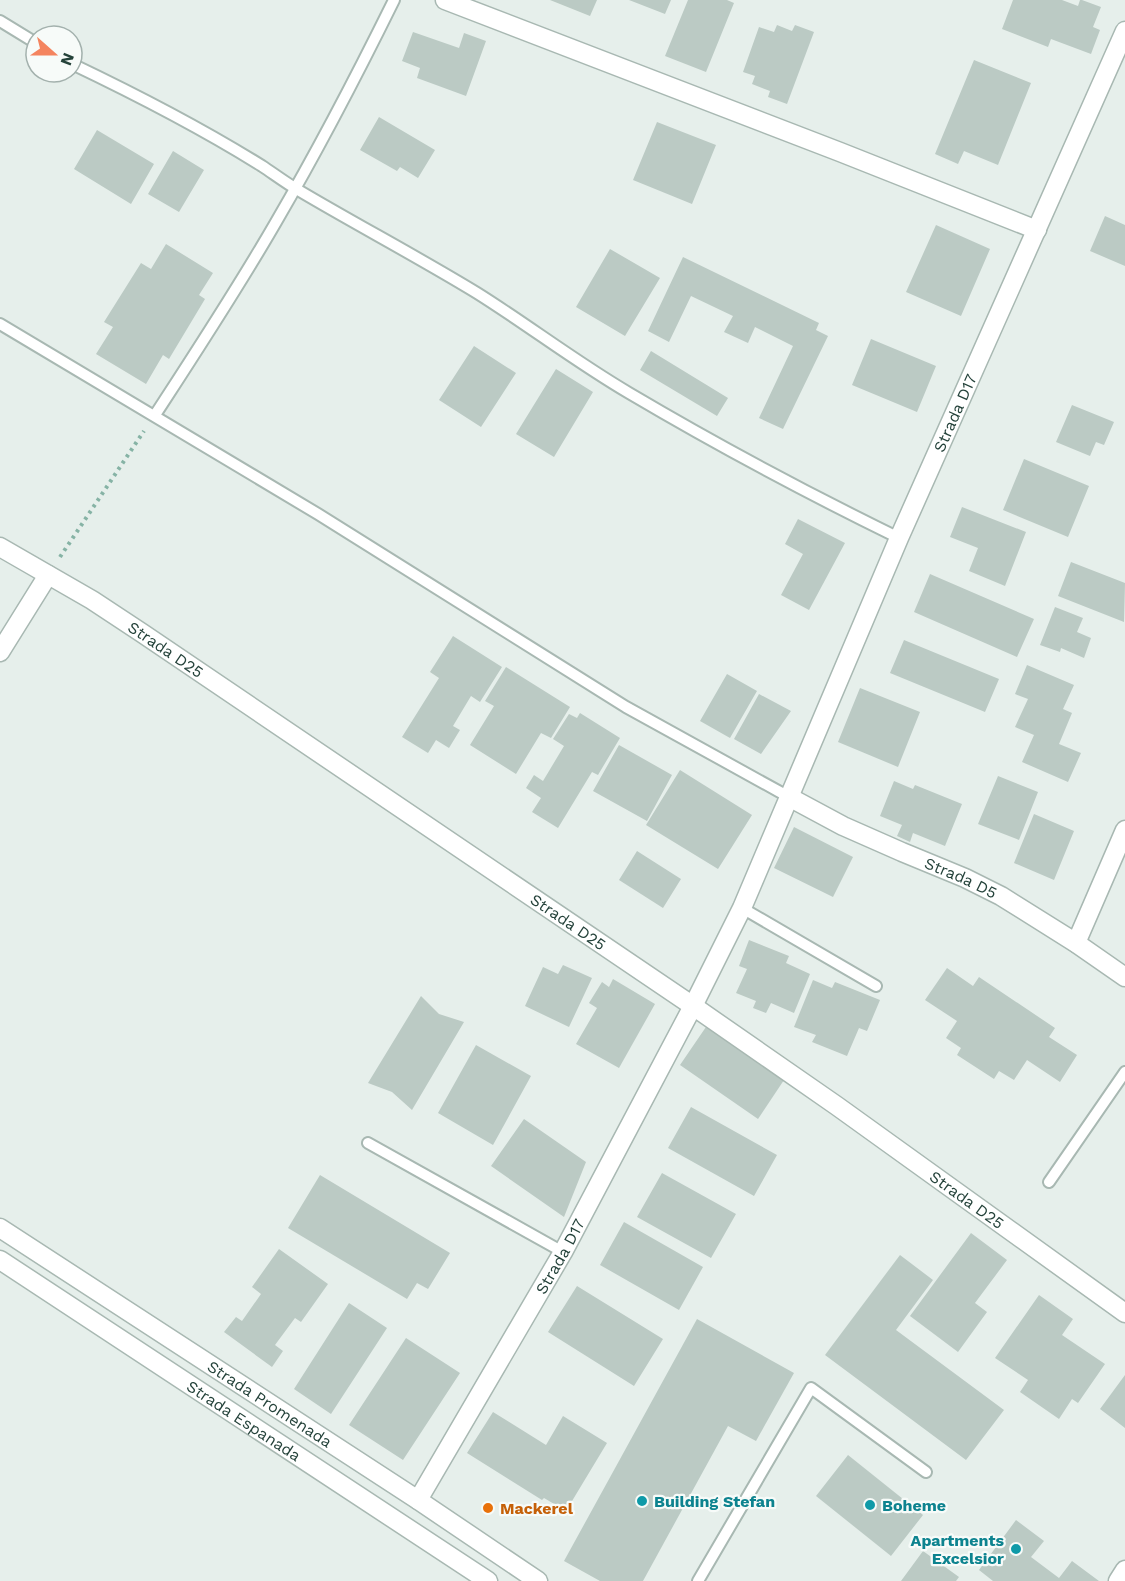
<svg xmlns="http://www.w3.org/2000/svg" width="1125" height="1581" font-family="'Work Sans',sans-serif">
  <rect width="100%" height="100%" fill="#e6efeb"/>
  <!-- building -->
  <path fill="#bbcac4" d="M550,0H597L590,16Z
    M629,0H671L665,14Z
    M688,0H727L734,3L706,72L665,56Z
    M1013,0H1062L1078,6L1080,0H1082L1101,7L1093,27L1100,30L1091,54L1051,39L1048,47L1002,29Z
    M777,25L792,31L795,25L814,32L787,104L768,97L770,91L752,84L755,76L743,72L759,27L774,32Z
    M413,32L459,48L464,33L486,41L466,96L417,78L420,68L402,61Z
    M974,60L1031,83L998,165L964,151L958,164L935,154Z
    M379,117L435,150L418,178L400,167L397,171L360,150Z
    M657,122L716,145L692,204L633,180Z
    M97,130L154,164L131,204L74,169Z
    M173,151L204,170L179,212L148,194Z
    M1105,216L1125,225V266L1090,251Z
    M936,225L990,249L961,316L906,292Z
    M166,244L213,273L199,295L205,299L169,359L163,355L146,384L96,354L113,327L104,322L141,263L151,269Z
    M610,249L660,278L625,336L576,307Z
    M683,257L819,323L816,330L828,336L783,429L759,418L793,346L755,327L748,343L724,332L733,316L691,296L669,342L648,331Z
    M871,339L936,366L917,412L852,385Z
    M474,346L516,373L481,427L439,400Z
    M651,351L728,398L717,416L640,370Z
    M556,369L593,392L554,457L516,434Z
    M1072,405L1114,422L1104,445L1096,442L1090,456L1056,442Z
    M1024,459L1089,486L1068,537L1003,510Z
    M962,507L1026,532L1005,586L969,571L978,548L950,537Z
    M798,519L845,543L809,610L781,595L803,554L785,544Z
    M1071,562L1125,583L1124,622L1058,596Z
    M930,574L1034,619L1017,657L914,612Z
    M1055,607L1083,618L1077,632L1091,638L1084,658L1061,648L1060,652L1040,645Z
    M453,636L502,667L480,702L471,696L453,726L460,730L449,748L436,740L428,753L402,737L439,678L430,672Z
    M904,640L999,679L985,712L890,673Z
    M1027,665L1074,685L1063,709L1072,713L1059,744L1081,753L1068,782L1022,762L1034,735L1015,727L1028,699L1015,694Z
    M506,667L570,707L551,738L541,733L516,774L470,745L494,706L485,701Z
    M727,674L757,691L730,738L700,721Z
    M860,688L920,712L898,767L838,742Z
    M759,694L791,711L761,754L734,739Z
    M580,713L620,738L598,775L592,772L558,828L532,812L541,798L526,788L534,775L543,781L564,746L553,739L569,714L577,718Z
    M619,745L672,775L647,821L593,791Z
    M680,770L752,815L718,869L646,825Z
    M998,776L1038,792L1019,840L978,824Z
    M894,781L913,789L915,785L962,804L945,846L913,833L910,842L897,836L902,825L880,816Z
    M1034,814L1074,831L1054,880L1014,863Z
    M794,827L853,857L833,897L774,868Z
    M637,851L681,879L663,908L619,880Z
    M749,940L789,956L786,963L810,974L794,1013L771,1003L766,1013L753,1008L756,1001L736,993L747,969L739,966Z
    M563,965L592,978L569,1027L525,1006L543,967L558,974Z
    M947,968L973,986L979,977L1055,1028L1049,1037L1077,1055L1060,1082L1027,1060L1014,1080L999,1071L994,1079L957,1055L961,1048L946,1038L957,1021L925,1000Z
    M613,979L655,1004L619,1068L576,1044L597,1008L589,1003L602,982L609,987Z
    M813,980L832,988L835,982L880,1000L867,1031L859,1028L847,1056L812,1042L816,1035L794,1027Z
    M421,996L439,1014L464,1022L412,1110L392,1092L368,1083Z
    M708,1024L786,1077L758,1119L680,1065Z
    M476,1045L531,1076L493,1145L438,1113Z
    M691,1107L777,1155L754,1196L668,1148Z
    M524,1119L586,1162L564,1217L491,1166Z
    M662,1173L736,1214L711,1258L637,1217Z
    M320,1175L450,1253L428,1289L417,1283L407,1299L288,1228Z
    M624,1222L703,1267L679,1310L600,1265Z
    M971,1233L1007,1260L975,1303L987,1312L958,1352L910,1316Z
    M279,1249L328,1284L301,1322L295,1318L275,1345L283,1351L272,1367L224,1332L236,1317L242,1321L261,1294L252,1287Z
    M900,1255L933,1280L896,1330L1004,1410L966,1460L825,1355Z
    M577,1286L663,1339L634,1386L548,1332Z
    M1039,1295L1073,1319L1062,1335L1105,1364L1078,1403L1072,1399L1059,1419L1020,1392L1028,1380L995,1358Z
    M349,1303L387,1328L331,1414L294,1389Z
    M697,1319L794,1373L756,1441L728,1426L643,1581H600L564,1561Z
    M406,1338L460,1373L403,1460L349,1425Z
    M1125,1375V1428L1100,1409Z
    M493,1412L546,1445L563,1416L607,1443L566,1511L544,1498L542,1500L467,1453Z
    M848,1455L923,1515L891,1556L816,1496Z
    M1016,1520L1044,1541L1031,1557L1059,1578L1072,1561L1099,1581H993L979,1570Z
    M923,1551L959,1577L956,1581H901Z"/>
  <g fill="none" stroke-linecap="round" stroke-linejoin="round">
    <!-- lane casing -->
    <g stroke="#a8b8b2" stroke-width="14">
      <path id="lane" d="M0,21L36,43
        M72,64C137,95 201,128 262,166C274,174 286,183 298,190C357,225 418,257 477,293C528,325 576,362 629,393C717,445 807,493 899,538
        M0,324L318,514L626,707L789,797
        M155,415C196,352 238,288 276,222C318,150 357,75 394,0
        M742,908L876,986
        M368,1143L563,1252
        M1049,1182L1125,1072
        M698,1581L811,1388L926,1472"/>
    </g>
    <!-- street casing -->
    <g stroke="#a8b8b2" stroke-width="21">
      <g id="street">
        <path d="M445,0L840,152L1037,230"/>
        <path id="s1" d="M0,547L92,600L142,633L693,1006L837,1106L1125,1313"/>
        <path d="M0,652L48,575"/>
        <path id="s2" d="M789,797L843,826L902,852L965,878L1001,896L1076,943L1125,977"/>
        <path d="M1076,943L1125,830"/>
        <path id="s3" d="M0,1228L418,1500L538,1581"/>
        <path id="s4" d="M0,1260L488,1581"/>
        <path id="s5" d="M418,1500L563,1252L693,1006L742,908L899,538L1125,31"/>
        <path d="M1118,1581L1125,1570"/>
      </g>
    </g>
    <!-- path -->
    <path stroke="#86b3a5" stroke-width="4" stroke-dasharray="3 4.5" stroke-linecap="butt" d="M60,557L144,431"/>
    <!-- lane -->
    <use href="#lane" stroke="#fff" stroke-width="10"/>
    <!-- street -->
    <use href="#street" stroke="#fff" stroke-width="18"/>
  </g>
  <!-- markers -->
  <g fill="#0f9aa8" stroke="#f7fbf9" stroke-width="2">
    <circle cx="642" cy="1501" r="6"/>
    <circle cx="870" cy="1505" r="6"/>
    <circle cx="1016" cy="1549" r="6"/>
  </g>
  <circle fill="#e8710a" stroke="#f7fbf9" stroke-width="2" cx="488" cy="1508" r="6"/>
  <g text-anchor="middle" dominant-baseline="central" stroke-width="4.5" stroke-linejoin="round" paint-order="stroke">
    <!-- street labels -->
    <g font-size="16" fill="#24423a" stroke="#f7fbf9">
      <text stroke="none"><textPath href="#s5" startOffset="1214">Strada D17</textPath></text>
      <text stroke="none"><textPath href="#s1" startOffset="195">Strada D25</textPath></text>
      <text stroke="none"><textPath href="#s2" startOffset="190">Strada D5</textPath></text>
      <text stroke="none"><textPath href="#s1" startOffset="681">Strada D25</textPath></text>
      <text stroke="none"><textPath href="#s1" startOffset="1167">Strada D25</textPath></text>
      <text stroke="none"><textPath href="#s5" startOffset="282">Strada D17</textPath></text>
      <text stroke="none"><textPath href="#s3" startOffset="322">Strada Promenada</textPath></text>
      <text stroke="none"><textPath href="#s4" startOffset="292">Strada Espanada</textPath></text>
    </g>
    <!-- culture labels -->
    <g font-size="16" font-weight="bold" fill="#0d838f" stroke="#f7fbf9" text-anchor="start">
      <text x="654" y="1501">Building Stefan</text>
      <text x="882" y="1505">Boheme</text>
      <text x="1004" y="1540" text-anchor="end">Apartments<tspan x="1004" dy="18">Excelsior</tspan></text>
    </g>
    <!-- food labels -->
    <g font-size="16" font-weight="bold" fill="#c56008" stroke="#f7fbf9" text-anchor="start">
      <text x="500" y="1508">Mackerel</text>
    </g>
  </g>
  <!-- north arrow -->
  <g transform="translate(54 54) rotate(111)"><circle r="28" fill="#f7fbf9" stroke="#a3b1ad" stroke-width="1.5"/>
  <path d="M0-4.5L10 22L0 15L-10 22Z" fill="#f4845f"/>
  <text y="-9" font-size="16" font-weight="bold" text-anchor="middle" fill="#24423a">N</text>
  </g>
</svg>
